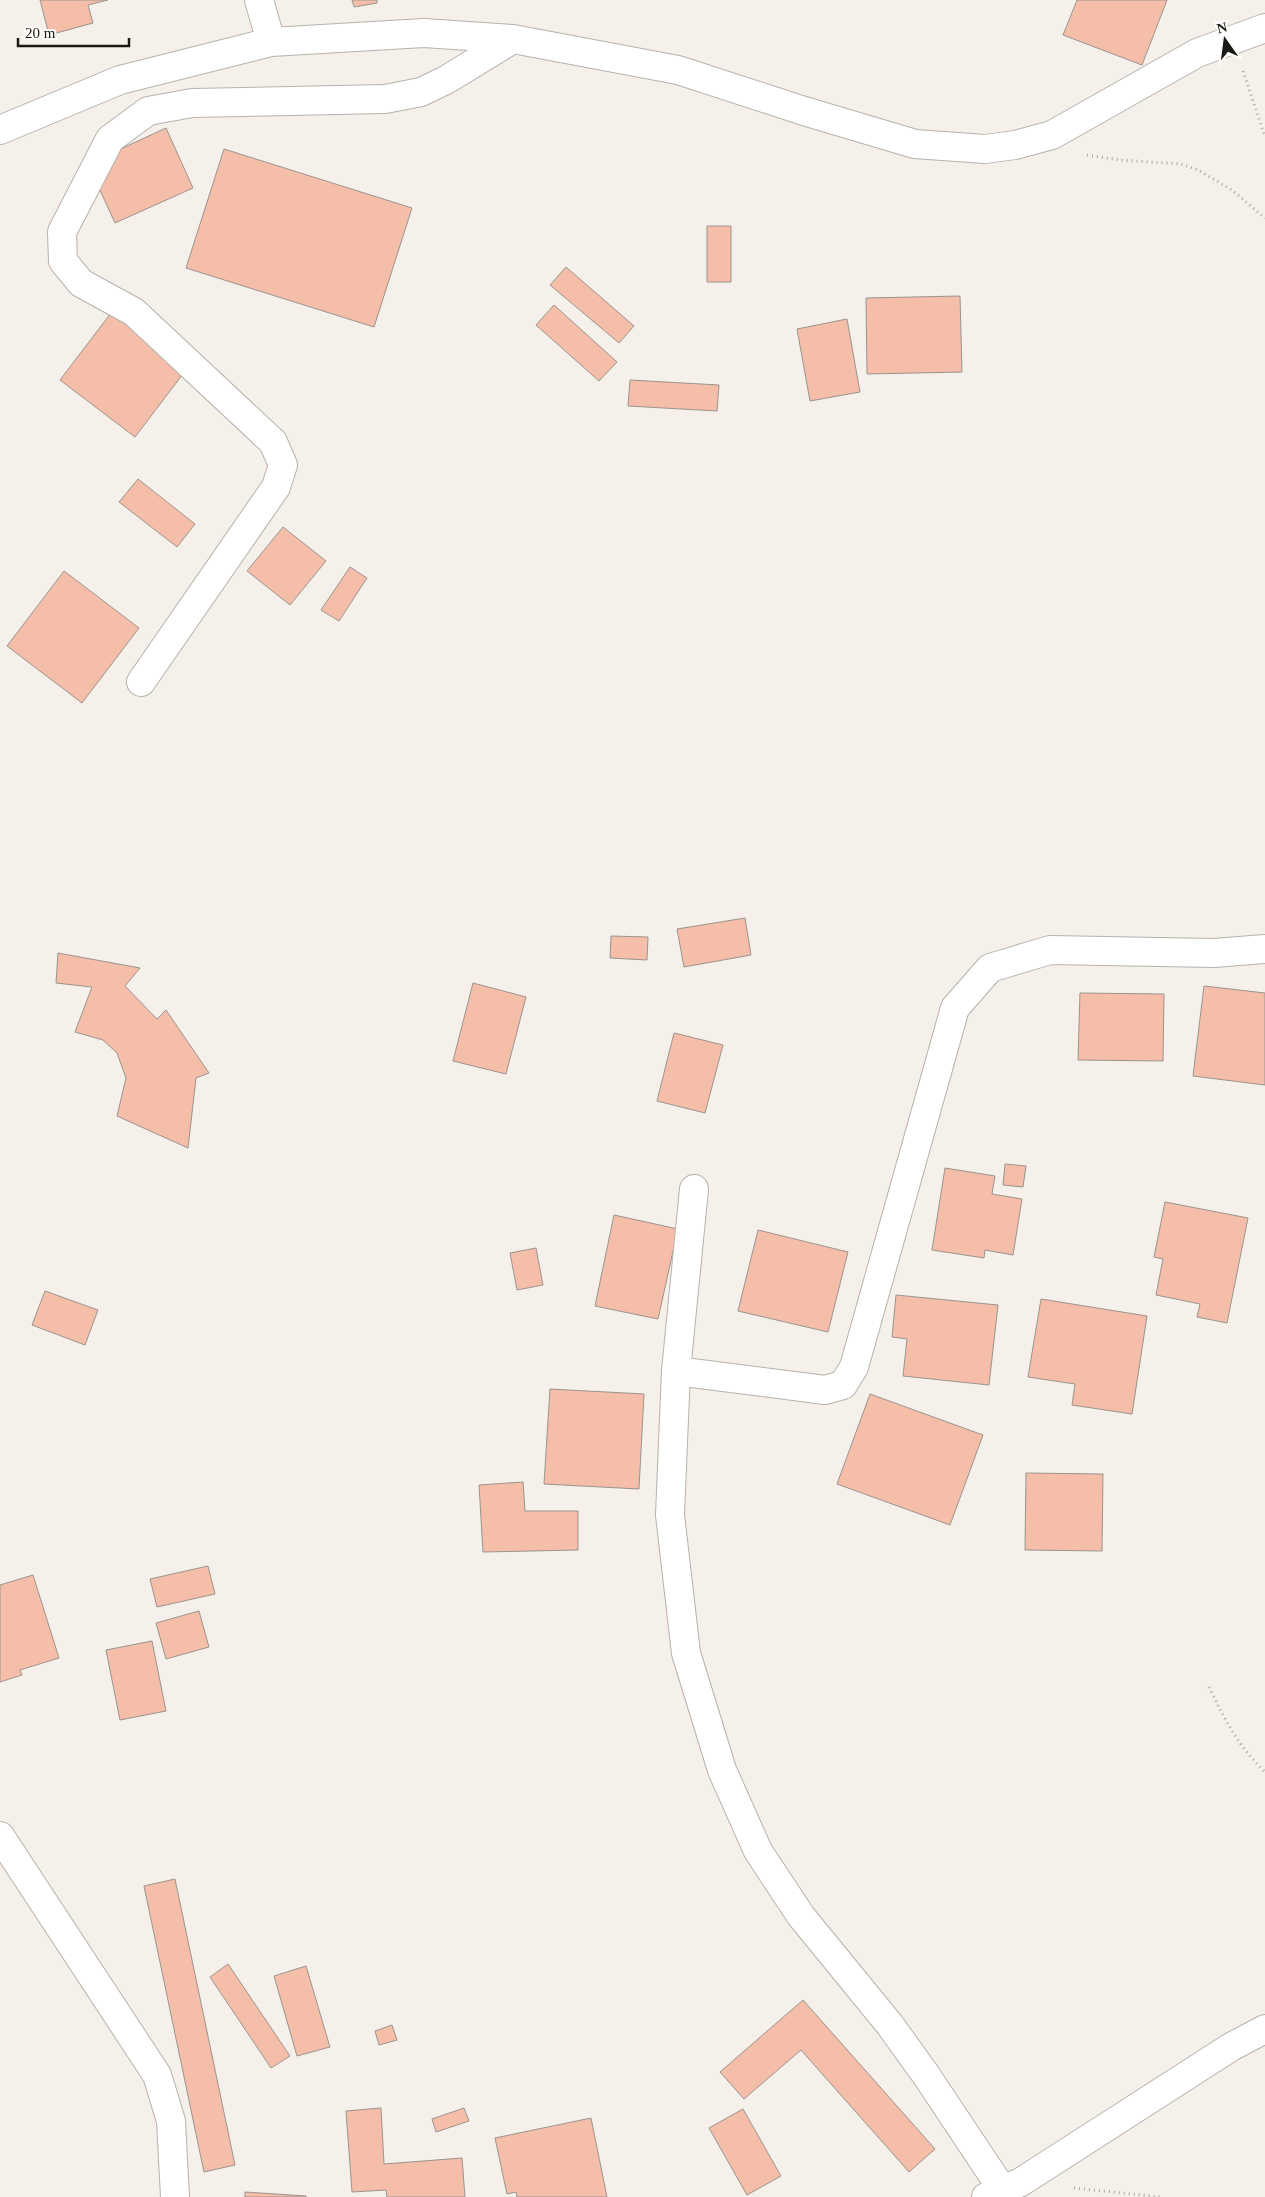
<svg xmlns="http://www.w3.org/2000/svg" width="1265" height="2197" font-family="Georgia,serif">
  <rect width="100%" height="100%" fill="#f5f0e9"/>
  <!-- building -->
  <path fill="#f5bea8" stroke="#9b9390" d="M40,0H108L88,5L93,23L49,35Z
    M352,0H377V3L354,7Z
    M1077,0H1167L1142,65L1063,35Z
    M166,128L193,188L115,223L88,164Z
    M224,149L412,208L374,327L186,268Z
    M707,226H731V282H707Z
    M566,267L634,326L619,343L550,285Z
    M960,296L962,372L867,374L866,298Z
    M554,305L617,362L599,381L536,325Z
    M111,313L186,370L135,437L60,380Z
    M847,319L860,392L810,401L797,329Z
    M630,380L719,385L717,411L628,406Z
    M138,479L195,524L177,547L119,502Z
    M283,527L326,561L290,605L247,571Z
    M350,567L367,578L339,621L321,610Z
    M64,571L139,628L82,703L7,646Z
    M745,918L751,955L684,967L677,929Z
    M611,936L648,937L647,960L610,958Z
    M58,953L140,968L125,986L157,1019L166,1010L209,1073L196,1078L188,1148L117,1116L126,1078L117,1053L103,1040L75,1032L92,987L56,983Z
    M473,983L526,997L506,1074L453,1061Z
    M1204,986L1265,993V1085L1193,1076Z
    M1080,993L1164,994L1163,1061L1078,1060Z
    M674,1033L723,1045L705,1113L657,1101Z
    M1005,1164L1026,1166L1023,1187L1003,1185Z
    M945,1168L995,1176L992,1194L1022,1199L1013,1255L985,1250L984,1258L932,1250Z
    M1165,1202L1248,1218L1227,1323L1197,1317L1200,1304L1156,1295L1163,1259L1154,1257Z
    M614,1215L678,1229L658,1319L595,1306Z
    M758,1230L848,1252L828,1332L738,1311Z
    M536,1248L543,1285L517,1290L510,1253Z
    M45,1291L98,1310L85,1345L32,1325Z
    M896,1295L998,1305L989,1385L903,1376L907,1339L892,1337Z
    M1041,1299L1147,1316L1132,1414L1072,1405L1075,1384L1028,1377Z
    M550,1389L644,1394L639,1489L544,1484Z
    M870,1394L983,1435L950,1525L837,1484Z
    M1026,1473L1103,1474L1102,1551L1025,1550Z
    M523,1482L525,1511H578V1550L483,1552L479,1485Z
    M208,1566L215,1594L157,1607L150,1579Z
    M33,1575L59,1658L20,1670L22,1675L0,1682V1585Z
    M199,1611L209,1647L166,1659L156,1623Z
    M152,1641L166,1711L120,1720L106,1650Z
    M175,1879L235,2165L204,2172L144,1886Z
    M228,1964L290,2056L271,2068L210,1977Z
    M306,1966L330,2047L297,2056L274,1976Z
    M803,2000L935,2149L909,2172L801,2050L744,2099L720,2072Z
    M392,2025L397,2040L379,2045L375,2031Z
    M381,2108L384,2164L462,2158L465,2197H387L386,2190L352,2192L346,2111Z
    M464,2108L469,2121L436,2132L432,2119Z
    M743,2109L781,2176L747,2195L709,2128Z
    M591,2118L607,2197H517L516,2192L507,2194L495,2138Z
    M245,2192L306,2196V2197H245Z"/>
  <g fill="none" stroke-linecap="round" stroke-linejoin="round">
    <!-- minor casing -->
    <g stroke="#b7b2ac" stroke-width="30">
      <path id="minor" d="M259,0L271,42
        M0,130L120,80L271,42L424,33L513,39L678,70L804,111L915,144L985,149L1015,145L1052,135L1197,53L1265,28
        M141,682L276,487L283,465L273,442L134,312L81,283L63,261L62,232L110,139L148,111L192,103L385,99L421,92L446,80L513,39
        M694,1189L676,1371L670,1515L686,1653L722,1770L758,1851L801,1916L890,2025L926,2075L1002,2189
        M676,1371L825,1390L843,1385L854,1367L955,1008L990,968L1050,950L1214,953L1265,949
        M0,1836L157,2075L171,2121L175,2197
        M986,2197L1021,2182L1231,2047L1265,2029"/>
    </g>
    <!-- path -->
    <path stroke="#a9a5a0" stroke-width="3" stroke-dasharray="1 4" stroke-linecap="butt" d="M1243,71L1265,137
      M1087,155L1120,160L1181,164L1198,170L1232,190L1265,218
      M1209,1687C1225,1720 1238,1746 1265,1772
      M1074,2188L1161,2197"/>
    <!-- minor -->
    <use href="#minor" stroke="#fff" stroke-width="28"/>
  </g>
  <!-- north arrow -->
  <g transform="translate(1225 40) rotate(346)" stroke="#fefdfc" stroke-width="4" paint-order="stroke">
  <path d="M0-4L9 19L0 12L-9 19Z" fill="#1a1916"/>
  <text y="-8" font-size="14" font-weight="bold" text-anchor="middle" fill="#1a1916">N</text>
  </g>
  <!-- scale -->
  <path d="M18 38v8h111v-8" fill="none" stroke="#1a1916" stroke-width="2.5"/>
  <text x="25" y="38" font-size="15" fill="#1a1916" stroke="#fefdfc" stroke-width="4" paint-order="stroke">20 m</text>
</svg>
